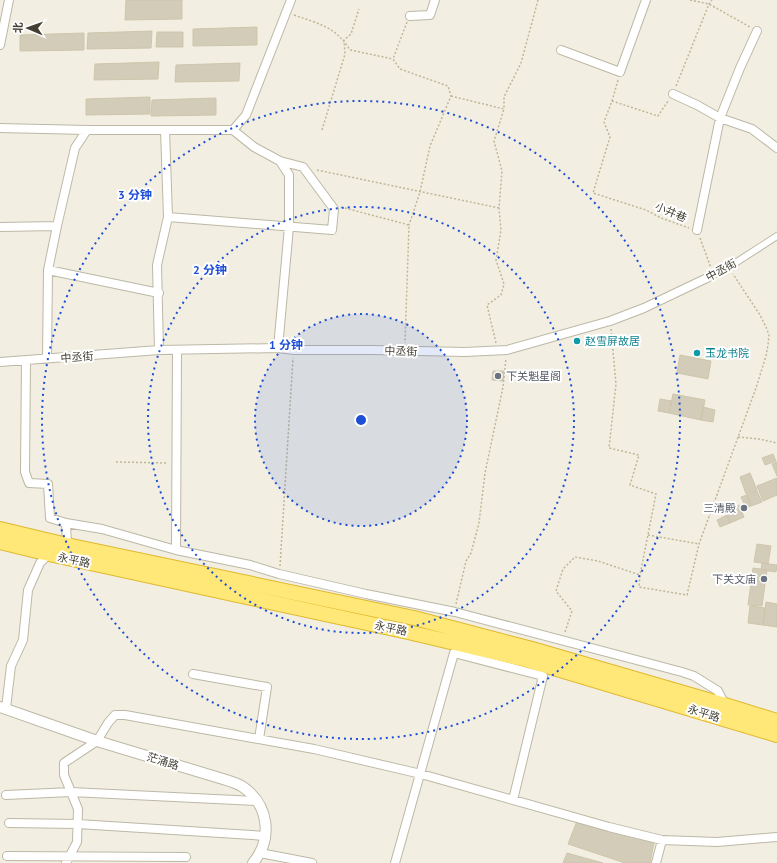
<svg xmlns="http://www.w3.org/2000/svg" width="777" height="863" font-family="'PT Sans','Noto Sans SC',sans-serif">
  <rect width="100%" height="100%" fill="#f2efe2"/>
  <!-- building -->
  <path fill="#d3ccb8" stroke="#cec5ab" d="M126,0H182V19L125,20Z
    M257,27V45L193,46V29Z
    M152,31L151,48L87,49L88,33Z
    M157,32H183V47H156Z
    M84,33V50L20,51V35Z
    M159,62L158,79L94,80L95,64Z
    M240,63L239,81L175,82L176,65Z
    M150,97V114L86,115V99Z
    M216,98V115L151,116L152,100Z
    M680,355L711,361L708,379L677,373Z
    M493,371H504L503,381L492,380Z
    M673,394L705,400L701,420L669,413Z
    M660,399L672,401L669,413L658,411Z
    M703,407L715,410L713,422L701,420Z
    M773,454L776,461L765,465L762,458Z
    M777,462V476L772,464Z
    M750,473L757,490L746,494L740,477Z
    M777,478V495L763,501L757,486Z
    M757,491L762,502L751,506L747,495Z
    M747,495L751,506L746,508L741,497Z
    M739,505L744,517L730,523L725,511Z
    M727,515L730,523L720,527L717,520Z
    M757,544L771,546L768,564L754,562Z
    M762,563L777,565L776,572L761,570Z
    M753,568L767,570L762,606L748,605Z
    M766,602L777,604V627L763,625Z
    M750,606L765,608L763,625L748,623Z
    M577,821L654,843L650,863H625L568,844Z
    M567,853L603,863H563Z"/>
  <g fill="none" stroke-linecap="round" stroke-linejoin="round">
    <!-- pedestrian casing -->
    <g stroke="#bdb8a5" stroke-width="8">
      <path id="pedestrian" d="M707,278L729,267L777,236"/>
    </g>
    <!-- minor casing -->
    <g stroke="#bdb8a5" stroke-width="10">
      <path id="minor" d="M410,16L430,15L435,0
        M0,45L9,0
        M561,50L620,72L646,0
        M673,94L697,105L720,118L752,129L777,148
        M0,128L87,130H233L246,115L291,0
        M168,217L332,230L334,209L303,167L280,161L254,147L233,130
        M0,227L57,226
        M697,230L720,118L740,68L757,31
        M48,270L159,293
        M278,348L289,227V175L280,161
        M159,350L157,265L168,217L165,130
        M47,359L48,270L57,226L75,148L87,130
        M26,360L25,472L29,483L48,484L50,518L66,523
        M0,362L159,350L278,348L294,350H372L465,352L507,350L610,321L644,308L707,278
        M67,545L66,523L102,529L176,550L250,565L279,574L366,594L455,612L682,672L694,676L718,691L725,705
        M176,550L177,350
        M193,674L267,687L259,739
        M6,708L11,666L23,640L28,590L40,563L49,554
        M6,795L71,792L258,801
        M9,823L78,824L266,836
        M260,853L312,863
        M7,856L186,857
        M66,863L77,842L78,809L64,775V763L97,741L108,723L115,715H125L314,749L421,774L609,827L662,840L717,842L777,837
        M395,863L454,653L543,676L513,800
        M656,863L662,840"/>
    </g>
    <!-- tertiary casing -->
    <g stroke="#bdb8a5" stroke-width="12">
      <path id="tertiary" d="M0,707L97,741L223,779C230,781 237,783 243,787C269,805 273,839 253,863"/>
    </g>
    <!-- trunk casing -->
    <g stroke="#e0b82e" stroke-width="16">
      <path id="trunk" d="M0,529L67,545L414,618L532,649L725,705L777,721
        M0,542L49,554L408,632L527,660L777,735"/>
    </g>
    <!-- path -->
    <path stroke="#bfb696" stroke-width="1.5" stroke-dasharray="2 2" stroke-linecap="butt" d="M690,0L709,4L750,27
      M294,15C319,24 335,26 350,50L393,59
      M407,22L393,59L400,69L448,86L451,96L430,146L420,192L409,225
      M618,80L612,101L604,122L610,137L593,193L646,210L661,218L689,228
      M676,86L709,4L712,0
      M451,96L504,109V97L521,63L538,0
      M612,101L658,116L668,101
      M322,130L345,54L344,40L351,34L359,9
      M317,170L499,208
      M341,207L409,225L405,343
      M700,238L711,268
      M611,329L616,384L609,448L639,455L630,485L656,494L640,575
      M496,343L487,305L501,295L504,284L496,260L501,230L499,208L502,171L494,141L504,109
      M738,437L759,439L777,443
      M116,462L168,463
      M648,535L699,544
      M280,566L293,358
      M456,604L466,561L471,553L479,523L485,473L503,387L506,358
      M565,632L572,611L556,591L563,569L575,557L598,561L640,575L639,587L687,595L699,544L756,388L766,356L768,345L769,335L766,327L760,315L733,274"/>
    <!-- pedestrian -->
    <use href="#pedestrian" stroke="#fff" stroke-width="6"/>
    <!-- minor -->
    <use href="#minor" stroke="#fff" stroke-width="8"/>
    <!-- tertiary -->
    <use href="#tertiary" stroke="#fff" stroke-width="10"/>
    <!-- trunk -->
    <use href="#trunk" stroke="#ffe877" stroke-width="14"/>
  </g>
  <!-- distance rings -->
  <circle cx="361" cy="420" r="106" fill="#1d4ed8" fill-opacity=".12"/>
  <g fill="none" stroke="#1d4ed8" stroke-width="2" stroke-dasharray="2 4">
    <circle cx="361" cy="420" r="106"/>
    <circle cx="361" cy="420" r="213"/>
    <circle cx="361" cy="420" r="319"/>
  </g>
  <!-- markers -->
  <g fill="#0f9aa8" stroke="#fff" stroke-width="1.5">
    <circle cx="577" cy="341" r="4"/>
    <circle cx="697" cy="353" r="4"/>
  </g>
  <g fill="#6b7280" stroke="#fff" stroke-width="1.5">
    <circle cx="498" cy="376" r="4"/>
    <circle cx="744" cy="508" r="4"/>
    <circle cx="764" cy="579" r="4"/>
  </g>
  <g text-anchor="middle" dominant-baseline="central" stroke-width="4" stroke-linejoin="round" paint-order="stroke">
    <!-- street labels -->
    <g font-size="11" fill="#433f33" stroke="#fff">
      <text transform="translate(671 212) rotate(23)">小井巷</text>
      <text transform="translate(721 270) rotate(-29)">中丞街</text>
      <text transform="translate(401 351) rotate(2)">中丞街</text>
      <text transform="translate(77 357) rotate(-4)">中丞街</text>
      <text transform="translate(74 560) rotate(12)">永平路</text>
      <text transform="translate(391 628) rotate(12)">永平路</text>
      <text transform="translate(704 713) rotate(17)">永平路</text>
      <text transform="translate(163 761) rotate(17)">茫涌路</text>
    </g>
    <!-- culture labels -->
    <g font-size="11" fill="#0d838f" stroke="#fff" text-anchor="start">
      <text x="585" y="341">赵雪屏故居</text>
      <text x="705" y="353">玉龙书院</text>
    </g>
    <!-- worship labels -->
    <g font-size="11" fill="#5b616d" stroke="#fff" text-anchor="end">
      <text x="506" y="376" text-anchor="start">下关魁星阁</text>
      <text x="736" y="508">三清殿</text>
      <text x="756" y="579">下关文庙</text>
    </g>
  </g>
  <circle cx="361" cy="420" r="6" fill="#1d4ed8" stroke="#fff" stroke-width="2"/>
  <g font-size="12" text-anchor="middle" font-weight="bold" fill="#1d4ed8" stroke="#fff" stroke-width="4" stroke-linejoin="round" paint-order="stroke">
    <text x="135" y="199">3 分钟</text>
    <text x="210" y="274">2 分钟</text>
    <text x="286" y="349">1 分钟</text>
  </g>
  <!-- north arrow -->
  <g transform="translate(28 28) rotate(272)" stroke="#ffffff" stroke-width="3" paint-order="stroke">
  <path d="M0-3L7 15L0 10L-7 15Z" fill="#433f33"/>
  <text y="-6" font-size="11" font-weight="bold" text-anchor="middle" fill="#433f33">北</text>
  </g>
</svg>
